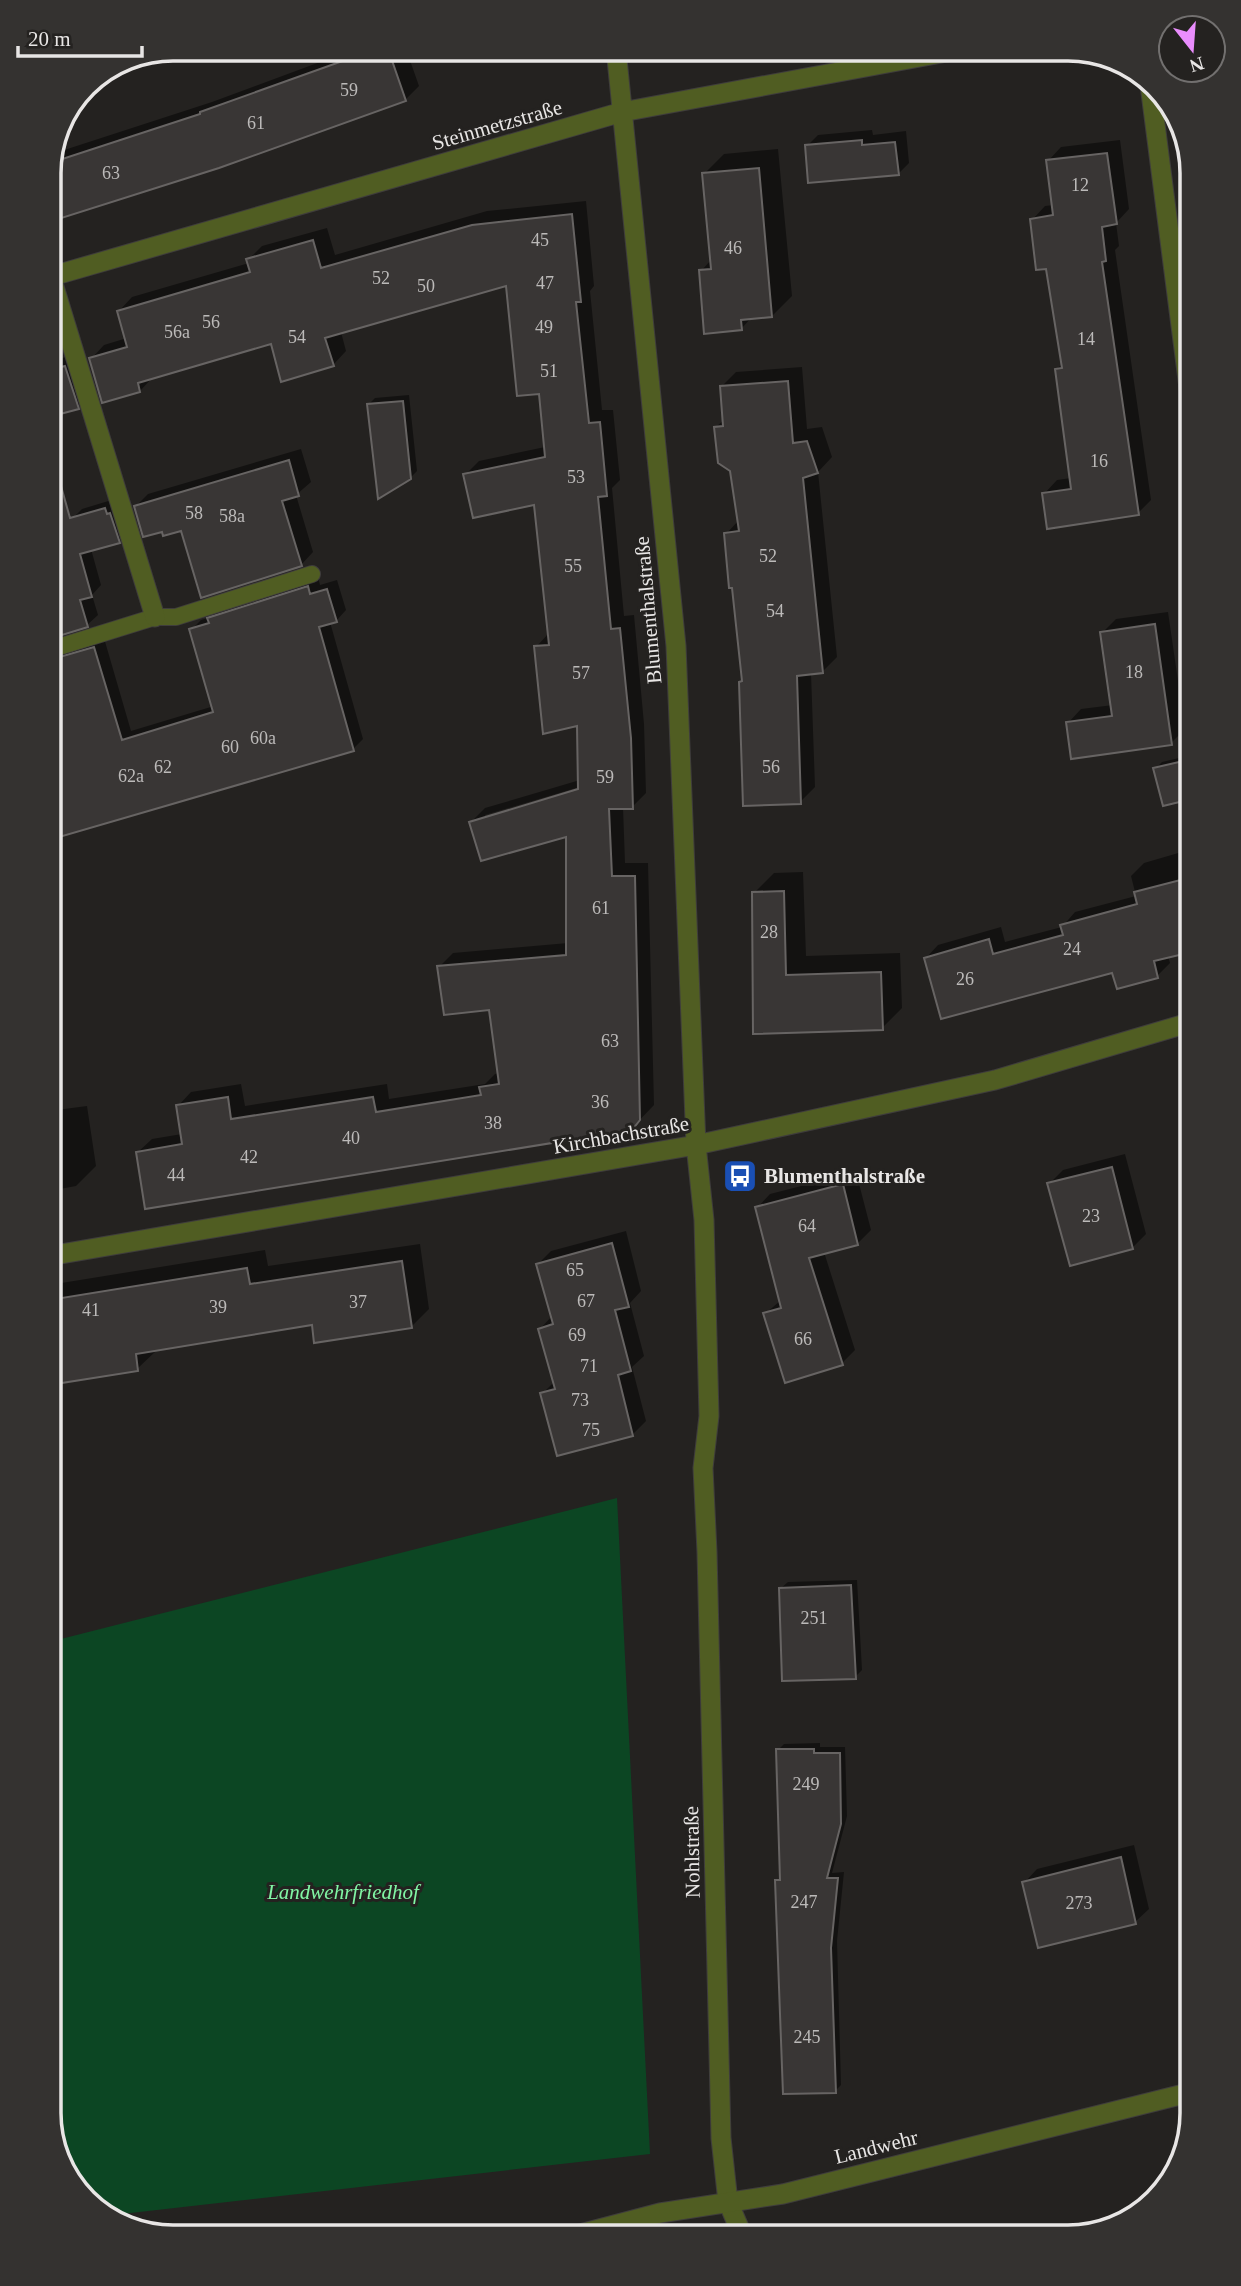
<svg xmlns="http://www.w3.org/2000/svg" width="1241" height="2286" font-family="'Times New Roman',serif">
  <rect width="100%" height="100%" fill="#242220"/>
  <!-- green -->
  <path fill="#0c4623" d="M617,1498L650,2154L104,2216L59,2161L49,2113V1642Z"/>
  <!-- shadow -->
  <path fill="#0007" fill-rule="evenodd" d="M355,49H406L419,86L405,100L49,221V165L55,153L212,102Z
    M872,130L873,135L906,131L909,163L898,174L807,146L818,135Z
    M1120,140L1129,209L1116,223L1119,246L1115,250L1151,500L1138,513L1044,494L1057,480L1071,478L1056,370L1063,363L1048,267L1032,220L1045,206L1054,205L1048,161L1061,147Z
    M778,149L792,296L772,316L752,317L741,329L701,271L711,260L704,174L724,154Z
    M586,201L594,286L590,291L602,410H613L620,480L612,488L624,616L634,615L644,724L646,793L632,807H623L625,863H648L654,1105L631,1129L138,1152L152,1139L182,1134L178,1106L191,1092L241,1084L245,1106L387,1084L389,1099L485,1084L495,1074L499,1073L490,1008L439,967L453,953L568,943V834L471,822L485,808L580,780L578,724L536,647L549,633L535,503L465,475L479,461L545,447L540,392L507,284L341,332L346,351L333,365L272,342L153,377L140,391L91,359L104,345L127,338L119,311L132,297L249,263L248,260L262,246L327,228L335,255L487,211ZM586,785L587,788L485,819V815Z
    M49,348L53,361L78,353L91,394L78,407L49,408Z
    M802,367L807,429L822,427L832,457L818,472L837,657L822,672L811,673L815,787L800,802L740,682L743,680L726,534L739,520L732,470L716,427L725,419L722,386L736,372Z
    M409,395L417,471L410,478L368,405L375,398Z
    M301,449L311,482L296,495L313,552L301,565L182,529L136,506L148,494Z
    M115,499L129,532L119,542L91,549L101,585L92,595L98,615L87,625L49,524L74,517L82,509Z
    M318,577L320,585L337,580L346,610L336,621L330,622L363,739L353,749L49,838V643L104,638L131,731L214,706L191,630L201,620L211,617L220,608Z
    M1168,612L1185,729L1171,743L1068,723L1081,709L1113,705L1102,633L1116,619Z
    M1192,755V798L1155,769L1162,762Z
    M1192,849V950L1168,956L1170,963L1157,976L926,958L938,945L1001,927L1005,942L1062,927L1075,912L1136,896L1131,876L1144,863Z
    M803,872L806,956L900,953L902,1008L882,1028L755,1032L754,893L774,873Z
    M1192,1080V1138L1180,1093Z
    M87,1106L96,1166L76,1186L49,1191V1111Z
    M1125,1154L1146,1234L1132,1248L1049,1184L1063,1170Z
    M856,1172L871,1230L858,1243L824,1252L855,1350L842,1363L765,1314L781,1300L757,1208L770,1194Z
    M626,1231L641,1291L630,1303L644,1356L632,1367L646,1421L632,1435L542,1394L555,1381L540,1329L552,1316L538,1264L551,1251Z
    M420,1244L429,1309L411,1327L313,1323L155,1349L156,1351L137,1369L49,1368V1285L265,1250L268,1266Z
    M857,1580L862,1670L855,1677L781,1588L788,1582Z
    M820,1743V1747H845L847,1816L832,1873L844,1872L837,1941L841,2085L835,2091L777,1881L782,1876L778,1750L784,1744Z
    M1134,1845L1149,1909L1135,1922L1024,1883L1037,1869Z"/>
  <!-- building -->
  <path fill="#393635" stroke="#676463" stroke-width="2" d="M376,49H388L406,101L219,168L49,222L50,163L200,114V112Z
    M862,140V145L895,142L899,175L808,183L805,145Z
    M1107,153L1117,224L1102,227L1106,261L1102,262L1139,515L1047,529L1042,493L1071,489L1055,369L1062,368L1046,269L1036,270L1030,219L1053,215L1046,160Z
    M759,168L772,317L741,320L742,330L704,334L699,270L711,269L702,173Z
    M572,214L581,302H576L589,423L600,422L607,496L598,497L611,629L620,628L631,738L633,809H609L612,876H635L640,1120L632,1130L145,1209L136,1152L182,1144L176,1105L228,1097L231,1119L373,1097L376,1112L481,1095L479,1087L499,1084L489,1010L444,1015L437,966L566,955V837L481,861L469,822L578,789L577,726L543,734L534,646L549,645L534,505L473,518L463,474L545,457L539,394L517,396L506,286L325,338L334,366L281,382L271,344L138,383L140,392L102,403L89,358L127,347L117,311L250,272L246,259L313,240L321,268L472,225Z
    M65,366L79,409L49,417V370Z
    M788,381L793,443L807,441L818,473L803,478L823,673L797,676L801,804L743,806L739,682L742,681L732,588H729L724,533L739,531L730,471L718,463L714,427L723,426L720,386Z
    M403,401L411,479L378,499L367,404Z
    M289,460L299,496L282,501L302,566L201,598L181,531L163,536L162,532L143,537L134,506Z
    M59,479L70,518L105,508L107,514L110,513L120,543L80,554L92,597L80,600L88,627L49,639V480Z
    M308,586L310,594L327,589L337,622L319,627L354,751L49,840V660L94,647L122,740L213,712L189,629L209,623L207,618Z
    M1155,624L1172,745L1071,759L1066,722L1112,716L1100,632Z
    M1192,759V799L1163,806L1153,768Z
    M1192,877V952L1154,961L1158,978L1117,989L1112,973L941,1019L924,958L989,939L993,954L1063,935L1060,925L1137,904L1134,892Z
    M784,891L786,975L881,972L883,1030L753,1034L752,892Z
    M1112,1167L1133,1249L1070,1266L1047,1183Z
    M843,1184L858,1245L809,1258L843,1365L785,1383L763,1313L781,1308L755,1207Z
    M612,1243L629,1307L615,1310L631,1371L618,1375L633,1436L557,1456L540,1393L555,1389L538,1329L553,1324L536,1264Z
    M402,1261L412,1328L314,1343L312,1325L136,1354L138,1371L49,1385V1300L247,1268L250,1284Z
    M851,1585L856,1679L782,1681L779,1588Z
    M776,1749H814V1753H840L841,1824L827,1878H838L831,1948L836,2093L783,2094L775,1880H780Z
    M1121,1857L1136,1924L1038,1948L1022,1882Z"/>
  <g fill="none" stroke-linecap="round" stroke-linejoin="round">
    <!-- service casing -->
    <g stroke="#3f3d3c" stroke-width="18">
      <path id="service" d="M49,650L155,617H176L312,574"/>
    </g>
    <!-- minor casing -->
    <g stroke="#3f3d3c" stroke-width="21">
      <path id="minor" d="M616,49L676,646L696,1145L704,1220L709,1416L703,1468L707,1552L721,2138L728,2202L743,2237
        M1150,85L1192,411
        M49,277L622,112L963,49
        M51,277L155,617
        M49,1256L696,1145L995,1080L1192,1022"/>
    </g>
    <!-- tertiary casing -->
    <g stroke="#3f3d3c" stroke-width="21">
      <path id="tertiary" d="M569,2237L660,2213L783,2194L1192,2092"/>
    </g>
    <!-- service -->
    <use href="#service" stroke="#505d22" stroke-width="16"/>
    <!-- minor -->
    <use href="#minor" stroke="#505d22" stroke-width="19"/>
    <!-- tertiary -->
    <use href="#tertiary" stroke="#505d22" stroke-width="19"/>
  </g>
  <!-- icons -->
  <defs>
    <g id="bus-square" transform="scale(1.75)"><rect x="-9" y="-9" width="18" height="18" rx="4" fill="#1a4fb4" stroke="#242220"/><path d="M-5-6H5V4H4V6H2V4H-2V6H-4V4H-5ZM-3.5-4V0h7V-4ZM-3.5 1.2v1.5H-2V1.2ZM2 1.2v1.5H3.5V1.2Z" fill="#fff"/></g>
  </defs>
  <g fill-rule="evenodd">
    <use href="#bus-square" x="740" y="1176"/>
  </g>
  <g text-anchor="middle" dominant-baseline="central" stroke-width="6" stroke-linejoin="round" paint-order="stroke">
    <!-- number labels -->
    <g font-size="18" fill="#bcbab9">
      <text x="349" y="90">59</text>
      <text x="256" y="123">61</text>
      <text x="111" y="173">63</text>
      <text x="1080" y="185">12</text>
      <text x="540" y="240">45</text>
      <text x="733" y="248">46</text>
      <text x="381" y="278">52</text>
      <text x="545" y="283">47</text>
      <text x="426" y="286">50</text>
      <text x="211" y="322">56</text>
      <text x="544" y="327">49</text>
      <text x="177" y="332">56a</text>
      <text x="297" y="337">54</text>
      <text x="1086" y="339">14</text>
      <text x="549" y="371">51</text>
      <text x="1099" y="461">16</text>
      <text x="576" y="477">53</text>
      <text x="194" y="513">58</text>
      <text x="232" y="516">58a</text>
      <text x="768" y="556">52</text>
      <text x="573" y="566">55</text>
      <text x="775" y="611">54</text>
      <text x="1134" y="672">18</text>
      <text x="581" y="673">57</text>
      <text x="263" y="738">60a</text>
      <text x="230" y="747">60</text>
      <text x="163" y="767">62</text>
      <text x="771" y="767">56</text>
      <text x="131" y="776">62a</text>
      <text x="605" y="777">59</text>
      <text x="601" y="908">61</text>
      <text x="769" y="932">28</text>
      <text x="1072" y="949">24</text>
      <text x="965" y="979">26</text>
      <text x="610" y="1041">63</text>
      <text x="600" y="1102">36</text>
      <text x="493" y="1123">38</text>
      <text x="351" y="1138">40</text>
      <text x="249" y="1157">42</text>
      <text x="176" y="1175">44</text>
      <text x="1091" y="1216">23</text>
      <text x="807" y="1226">64</text>
      <text x="575" y="1270">65</text>
      <text x="586" y="1301">67</text>
      <text x="358" y="1302">37</text>
      <text x="218" y="1307">39</text>
      <text x="91" y="1310">41</text>
      <text x="577" y="1335">69</text>
      <text x="803" y="1339">66</text>
      <text x="589" y="1366">71</text>
      <text x="580" y="1400">73</text>
      <text x="591" y="1430">75</text>
      <text x="814" y="1618">251</text>
      <text x="806" y="1784">249</text>
      <text x="804" y="1902">247</text>
      <text x="1079" y="1903">273</text>
      <text x="807" y="2037">245</text>
    </g>
    <!-- street labels -->
    <g font-size="21" fill="#e8e6e5" stroke="#242220">
      <text transform="translate(497 125) rotate(-16)">Steinmetzstraße</text>
      <text transform="translate(648 610) rotate(-95)">Blumenthalstraße</text>
      <text transform="translate(621 1135) rotate(-10)">Kirchbachstraße</text>
      <text transform="translate(692 1852) rotate(-91)">Nohlstraße</text>
      <text transform="translate(876 2147) rotate(-14)">Landwehr</text>
    </g>
    <!-- poi labels -->
    <g font-size="21" font-weight="bold" fill="#e8e6e5" stroke="#242220" text-anchor="start">
      <text x="764" y="1176">Blumenthalstraße</text>
    </g>
    <!-- park labels -->
    <g font-size="21" font-style="italic" fill="#81f5a4" stroke="#242220">
      <text x="343" y="1892">Landwehrfriedhof</text>
    </g>
  </g>
  <!-- crop -->
  <path d="M0 0H1241V2286H0ZM173 61H1068A112 112 0 0 1 1180 173V2113A112 112 0 0 1 1068 2225H173A112 112 0 0 1 61 2113V173A112 112 0 0 1 173 61Z" fill="#343230" fill-rule="evenodd"/>
  <path fill="none" stroke="#e8e6e5" stroke-width="3.5" d="M173 61H1068A112 112 0 0 1 1180 173V2113A112 112 0 0 1 1068 2225H173A112 112 0 0 1 61 2113V173A112 112 0 0 1 173 61Z"/>
  <!-- north arrow -->
  <g transform="translate(1192 49) rotate(163)"><circle r="33" fill="#242220" stroke="#72706f" stroke-width="2"/>
  <path d="M0-5L12 26L0 18L-12 26Z" fill="#ea8dfd"/>
  <text y="-10" font-size="19" font-weight="bold" text-anchor="middle" fill="#e8e6e5">N</text>
  </g>
  <!-- scale -->
  <path d="M18 46v10h124v-10" fill="none" stroke="#e8e6e5" stroke-width="3.5"/>
  <text x="28" y="46" font-size="21" fill="#e8e6e5" stroke="#242220" stroke-width="5" paint-order="stroke">20 m</text>
</svg>
